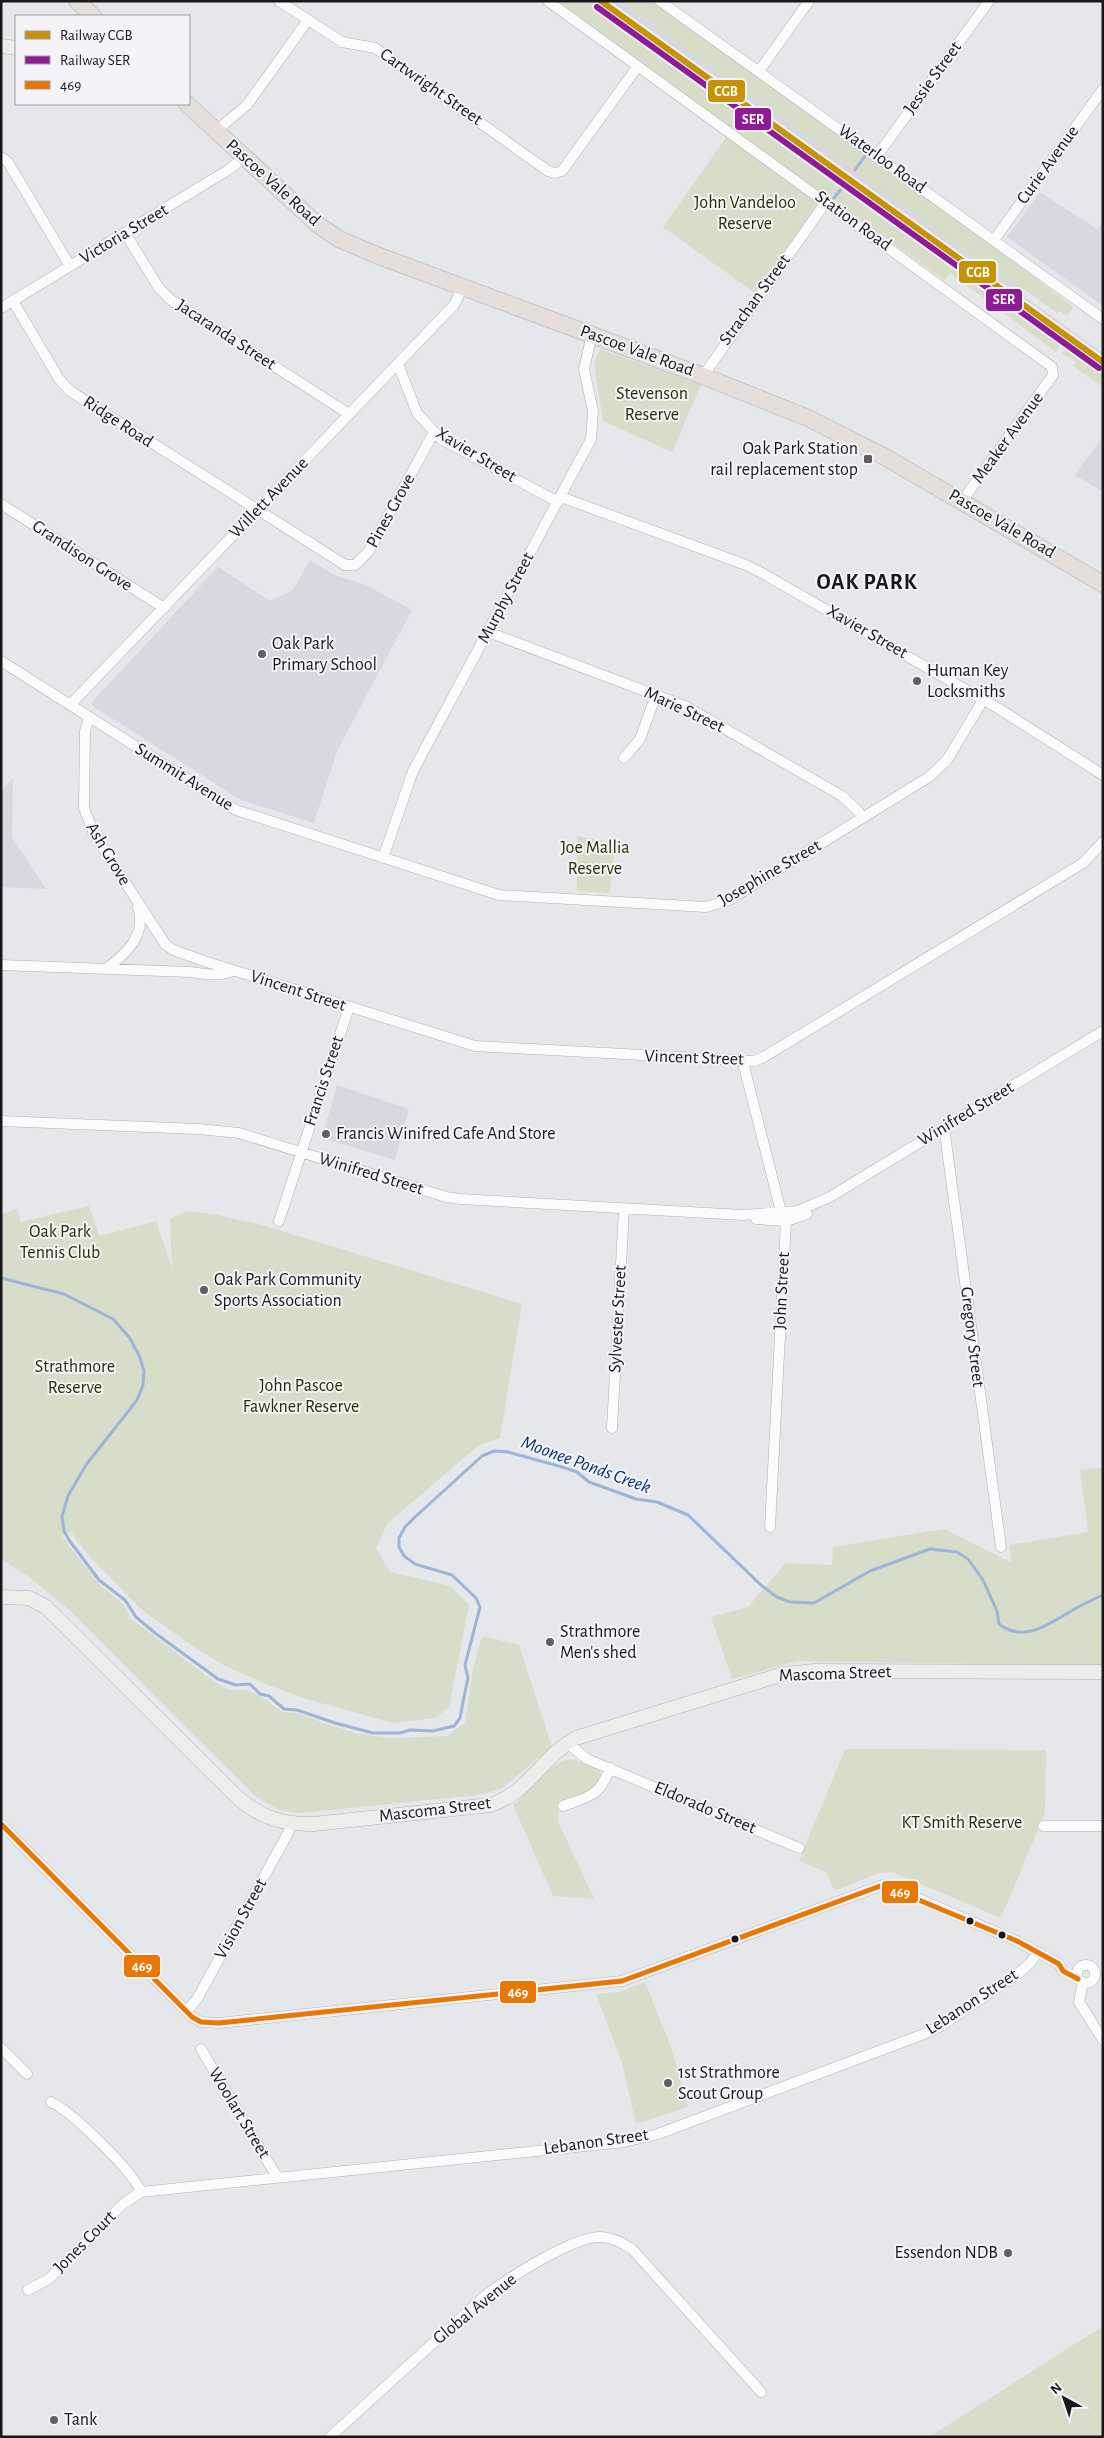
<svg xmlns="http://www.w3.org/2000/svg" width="1104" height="2438" font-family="'Alegreya Sans',sans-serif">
  <rect width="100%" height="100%" fill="#e6e7ea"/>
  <!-- built -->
  <path fill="#d7d8e0" d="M595,1H620L1022,292L1021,294L1103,353V365L1015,302L1013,304L885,210Z
    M1040,192L1097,229L1103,221V306L1007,237Z
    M1103,436V492L1075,475Z
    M310,560L334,575L366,585L412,610L337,751L314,823L241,800L94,707L91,703L218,567L270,601L293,590Z
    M13,778L12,837L46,889L1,887V791Z
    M337,1085L409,1109L395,1160L322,1138Z"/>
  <!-- green -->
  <path fill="#d8ddca" d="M556,1H595L885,210L1045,330L1043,333L1060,345L1056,352L950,273L944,280L828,197L759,296L663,227L732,129L819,191Z
    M620,1H651L996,247L1073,307L1067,316L1059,311L1057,313L1024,289L1022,292L964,251Z
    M1065,348L1087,366L1090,363L1103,372V387L1073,366L1076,362L1062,353Z
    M600,349L701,385L672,452L603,421L594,363Z
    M577,836L615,843L610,893L577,891Z
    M89,1206L100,1236L156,1221L172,1268L170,1219L187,1211L213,1214L262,1225L522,1304L500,1438L479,1445L387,1524L376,1548L390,1572L451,1586L469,1605L449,1707L435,1718L393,1723L306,1699L263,1683L225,1666L197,1649L142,1610L89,1556L71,1532L62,1536L98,1583L123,1604L131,1619L216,1683L230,1690H247L265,1699L282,1712L295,1713L355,1733L389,1738L447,1736L465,1723L473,1669L482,1636L519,1645L552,1747L501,1789L478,1795L301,1813L279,1810L255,1796L67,1608L29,1577L1,1559V1214L17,1209L21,1222Z
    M1103,1467V1666L797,1661L732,1679L711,1617L748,1607L786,1563L832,1565L833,1547L944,1529L1012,1563L1009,1545L1088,1532L1080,1470Z
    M845,1749L1046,1750L1045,1813L1001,1918L892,1872L876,1874L834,1891L826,1872L799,1861Z
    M572,1759C580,1762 592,1765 598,1770C617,1786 568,1800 559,1804L558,1821L594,1899L553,1896L513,1805C531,1791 548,1761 572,1759Z
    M645,1982L671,2047L688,2107L636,2124L622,2063L596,1994L619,1992Z
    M1103,2326V2437H929Z"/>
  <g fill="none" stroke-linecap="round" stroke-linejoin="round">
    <!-- stream -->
    <path stroke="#9cb5d7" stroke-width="3" d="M855,170L865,156
      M834,198L845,184
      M1,1278L64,1294L113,1319L129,1337L139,1355L144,1371L143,1385L137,1400L86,1465L68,1496L62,1516L64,1531L69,1540L99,1580L125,1600L136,1617L155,1633L218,1679L236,1685L250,1684L260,1694L269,1696L284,1709L297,1710L335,1723L373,1733H400L410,1730L433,1731L454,1726L460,1718L463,1702L468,1678L465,1665L480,1607L476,1598L452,1575L415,1564L404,1556L399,1547V1538L405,1527L414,1518L482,1456L494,1451L508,1452L562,1467L577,1472L589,1482L636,1499L657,1502L688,1515L762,1586L777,1597L790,1602L814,1603L870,1571L930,1549L957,1552L968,1559L983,1580L997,1611L999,1624C1023,1643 1048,1625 1071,1611C1081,1605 1092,1600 1103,1595"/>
    <!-- street casing -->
    <g stroke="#b0b0b2" stroke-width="11">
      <path id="street" d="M279,1L342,42L375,48L548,171L555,173L562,171L638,66
        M548,1L1052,367L1053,375L962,501
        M660,1L1103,319
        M759,71L809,1
        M216,131L247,105L308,20
        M877,156L989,1
        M1,157L8,162L70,266
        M125,233L159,288L171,300L349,414
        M994,240L1103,89
        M13,301L59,379L70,391L345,565H355L369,551L434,432
        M1,308L228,170L245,157
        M398,364L417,413L441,439L558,502
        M703,376L826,202
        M561,497L746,565L762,573L1001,710L1103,775
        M1,504L164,608
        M488,632L685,706L842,796L857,810L863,818
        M1,661L236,810L499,895L706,907L729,900L929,777L947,760L983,700
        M70,705L454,305L463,287
        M89,718L85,731L84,808L94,834L165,944L173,950L207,962L475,1046L754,1061L764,1057L1083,863L1103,842
        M624,758L640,739L656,695
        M383,858L413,771L591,439L593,411L584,369L592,334
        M1,965L190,972C205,974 219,977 233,971
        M106,969C126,954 147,935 138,907
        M743,1062L781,1212L786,1221L770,1527
        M1,1121L198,1129L239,1133L446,1197L460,1199L743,1215L797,1211L830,1197L1103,1031
        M944,1127L1001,1547
        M756,1219L786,1221L807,1214
        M279,1221L349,1007
        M612,1428L624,1209
        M567,1743L587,1759L799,1848
        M563,1806C590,1796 599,1797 610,1768
        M1,1824L192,2017L201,2022L219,2023L622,1981L883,1885L896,1889L1017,1941L1059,1964L1063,1971L1078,1979
        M1043,1826H1103
        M1077 1974a9 9 0 1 1 18 0a9 9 0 1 1-18 0Z
        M1083,1982L1079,2002L1103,2040
        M187,2011L197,1999L288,1833L291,1824
        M1,2048L27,2074
        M201,2049L277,2177
        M51,2102C71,2111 133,2171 141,2192
        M28,2290L49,2279L123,2204L141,2192L624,2142L658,2134L924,2034L941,2026L1020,1972L1030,1963L1038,1952
        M330,2437L486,2295C509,2278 572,2237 600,2237C612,2237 623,2243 632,2249L761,2392"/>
    </g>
    <!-- secondary casing -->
    <g stroke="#b0b0b2" stroke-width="15">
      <path id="secondary" d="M1,46L16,48
        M1,1597L29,1598L46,1607L236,1796C259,1817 283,1825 314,1824L491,1805C529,1792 542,1757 576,1738L783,1674L814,1671L1103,1672"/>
    </g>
    <!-- primary casing -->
    <g stroke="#c4c4c6" stroke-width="18">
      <path id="primary" d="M77,1L93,16
        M187,104L317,224L339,239L379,256L703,376L808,418L885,457L1103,584"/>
    </g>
    <!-- street -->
    <use href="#street" stroke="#fbfbfc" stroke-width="10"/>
    <!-- secondary -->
    <use href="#secondary" stroke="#efedec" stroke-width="14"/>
    <!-- primary -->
    <use href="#primary" stroke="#e4dfdb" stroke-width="16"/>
    <!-- bus-1 casing -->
    <g stroke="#f3f3f8" stroke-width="9">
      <path id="bus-1" d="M1,1824L192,2017L201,2022L219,2023L622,1981L883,1885L1017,1941L1059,1964L1063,1971L1078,1979"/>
    </g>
    <!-- bus-1 -->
    <use href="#bus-1" stroke="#e87703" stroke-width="5"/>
    <!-- rail-1 casing -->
    <g stroke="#f3f3f8" stroke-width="10">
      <path id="rail-1" d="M601,1L1103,362"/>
    </g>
    <!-- rail-2 casing -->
    <g stroke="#f3f3f8" stroke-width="10">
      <path id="rail-2" d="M597,7L1099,368"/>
    </g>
    <!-- rail-1 -->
    <use href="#rail-1" stroke="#c59406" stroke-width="6"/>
    <!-- rail-2 -->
    <use href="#rail-2" stroke="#8f1a95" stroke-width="6"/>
  </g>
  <!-- markers -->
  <g fill="#606063" stroke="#f3f3f8" stroke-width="2">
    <rect x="863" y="454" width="10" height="10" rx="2.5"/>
    <circle cx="262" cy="654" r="5"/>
    <circle cx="917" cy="681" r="5"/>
    <circle cx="326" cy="1134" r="5"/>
    <circle cx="204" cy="1290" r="5"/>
    <circle cx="550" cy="1642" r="5"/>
    <circle cx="668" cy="2083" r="5"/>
    <circle cx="1008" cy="2253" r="5"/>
    <circle cx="54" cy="2420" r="5"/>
  </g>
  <g fill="#18181a" stroke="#f3f3f8" stroke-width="2">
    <circle cx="970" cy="1921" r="4.5"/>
    <circle cx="1002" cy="1935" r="4.5"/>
    <circle cx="735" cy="1939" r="4.5"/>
  </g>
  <g text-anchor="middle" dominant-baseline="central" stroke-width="4" stroke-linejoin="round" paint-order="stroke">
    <!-- street labels -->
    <g font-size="18" fill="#18181a" stroke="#f3f3f8">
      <text transform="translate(933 78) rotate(-54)">Jessie Street</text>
      <text transform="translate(431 87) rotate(35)">Cartwright Street</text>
      <text transform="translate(882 159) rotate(36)">Waterloo Road</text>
      <text transform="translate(1048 165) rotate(-54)">Curie Avenue</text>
      <text transform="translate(273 183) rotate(42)">Pascoe Vale Road</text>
      <text transform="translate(853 221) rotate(36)">Station Road</text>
      <text transform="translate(124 234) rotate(-31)">Victoria Street</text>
      <text transform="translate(755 300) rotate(-54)">Strachan Street</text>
      <text transform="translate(226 335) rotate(33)">Jacaranda Street</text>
      <text transform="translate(637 351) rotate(20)">Pascoe Vale Road</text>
      <text transform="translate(118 422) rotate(33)">Ridge Road</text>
      <text transform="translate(1008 438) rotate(-54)">Meaker Avenue</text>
      <text transform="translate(476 455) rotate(31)">Xavier Street</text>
      <text transform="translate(269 498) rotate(-46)">Willett Avenue</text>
      <text transform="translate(391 511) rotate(-61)">Pines Grove</text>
      <text transform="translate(1002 524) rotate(30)">Pascoe Vale Road</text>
      <text transform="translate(82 556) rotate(33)">Grandison Grove</text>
      <text transform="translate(506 598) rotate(-62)">Murphy Street</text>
      <text transform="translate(867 632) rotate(30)">Xavier Street</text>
      <text transform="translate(684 710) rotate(25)">Marie Street</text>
      <text transform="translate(184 777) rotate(32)">Summit Avenue</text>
      <text transform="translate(108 854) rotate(59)">Ash Grove</text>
      <text transform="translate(770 873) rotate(-30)">Josephine Street</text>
      <text transform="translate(298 991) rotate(18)">Vincent Street</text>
      <text transform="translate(694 1058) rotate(2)">Vincent Street</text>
      <text transform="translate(324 1081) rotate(-72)">Francis Street</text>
      <text transform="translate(966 1114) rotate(-31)">Winifred Street</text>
      <text transform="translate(371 1174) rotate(17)">Winifred Street</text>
      <text transform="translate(782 1291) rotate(-87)">John Street</text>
      <text transform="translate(618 1319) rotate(-87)">Sylvester Street</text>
      <text transform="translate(972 1337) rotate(83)">Gregory Street</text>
      <text transform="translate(835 1674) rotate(-2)">Mascoma Street</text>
      <text transform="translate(705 1808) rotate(23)">Eldorado Street</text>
      <text transform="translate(435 1810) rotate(-7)">Mascoma Street</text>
      <text transform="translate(241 1919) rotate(-61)">Vision Street</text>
      <text transform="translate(972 2002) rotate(-33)">Lebanon Street</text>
      <text transform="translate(239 2113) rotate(59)">Woolart Street</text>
      <text transform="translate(596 2142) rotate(-8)">Lebanon Street</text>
      <text transform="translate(85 2242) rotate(-45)">Jones Court</text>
      <text transform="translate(475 2309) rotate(-39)">Global Avenue</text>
    </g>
    <!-- park labels -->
    <g font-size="18" fill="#272f01" stroke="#f3f3f8">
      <text x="745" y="203">John Vandeloo<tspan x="745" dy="21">Reserve</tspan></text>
      <text x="652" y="394">Stevenson<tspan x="652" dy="21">Reserve</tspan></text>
      <text x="595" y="848">Joe Mallia<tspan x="595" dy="21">Reserve</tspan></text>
      <text x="60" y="1232">Oak Park<tspan x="60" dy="21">Tennis Club</tspan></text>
      <text x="75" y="1367">Strathmore<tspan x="75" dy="21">Reserve</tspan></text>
      <text x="301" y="1386">John Pascoe<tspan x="301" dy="21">Fawkner Reserve</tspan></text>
      <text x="962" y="1823">KT Smith Reserve</text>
    </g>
    <!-- poi labels -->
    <g font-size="18" fill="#18181a" stroke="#f3f3f8" text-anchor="start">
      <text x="858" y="449" text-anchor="end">Oak Park Station<tspan x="858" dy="21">rail replacement stop</tspan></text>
      <text x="272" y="644">Oak Park<tspan x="272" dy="21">Primary School</tspan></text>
      <text x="927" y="671">Human Key<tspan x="927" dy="21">Locksmiths</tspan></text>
      <text x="336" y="1134">Francis Winifred Cafe And Store</text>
      <text x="214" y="1280">Oak Park Community<tspan x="214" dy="21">Sports Association</tspan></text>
      <text x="560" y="1632">Strathmore<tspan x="560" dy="21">Men's shed</tspan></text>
      <text x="678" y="2073">1st Strathmore<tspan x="678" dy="21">Scout Group</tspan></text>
      <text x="998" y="2253" text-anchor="end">Essendon NDB</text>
      <text x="64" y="2420">Tank</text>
    </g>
    <!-- water labels -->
    <g font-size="19" font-style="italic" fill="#03326c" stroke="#f3f3f8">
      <text transform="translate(586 1465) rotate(20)">Moonee Ponds Creek</text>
    </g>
    <!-- district labels -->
    <g font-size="22" font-weight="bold" letter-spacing="1" fill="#18181a" stroke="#f3f3f8">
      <text x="867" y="582">OAK PARK</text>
    </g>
  </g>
  <g stroke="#f3f3f8" stroke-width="2">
    <rect x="707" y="79" width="39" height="24" rx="5" fill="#c59406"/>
    <rect x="734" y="107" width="38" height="24" rx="5" fill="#8f1a95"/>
    <rect x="958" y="260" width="39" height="24" rx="5" fill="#c59406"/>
    <rect x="985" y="288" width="38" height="24" rx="5" fill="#8f1a95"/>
    <rect x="881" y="1880" width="38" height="24" rx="5" fill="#e87703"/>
    <rect x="123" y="1954" width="38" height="24" rx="5" fill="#e87703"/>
    <rect x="499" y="1980" width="38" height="24" rx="5" fill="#e87703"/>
  </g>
  <g font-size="14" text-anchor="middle" font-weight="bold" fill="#fff">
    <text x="726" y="96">CGB</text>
    <text x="753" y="124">SER</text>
    <text x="978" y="277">CGB</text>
    <text x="1004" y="304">SER</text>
    <text x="900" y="1897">469</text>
    <text x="142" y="1971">469</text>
    <text x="518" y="1997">469</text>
  </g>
  <!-- border -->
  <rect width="1104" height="2438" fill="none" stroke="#18181a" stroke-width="5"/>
  <!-- legend -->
  <rect x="15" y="15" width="175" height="90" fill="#f3f3f8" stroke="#9b9b9f"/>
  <rect x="25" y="31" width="25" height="8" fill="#c59406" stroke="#9b9b9f"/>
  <text x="60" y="40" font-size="15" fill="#18181a">Railway CGB</text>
  <rect x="25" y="56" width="25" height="8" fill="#8f1a95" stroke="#9b9b9f"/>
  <text x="60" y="65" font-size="15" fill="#18181a">Railway SER</text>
  <rect x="25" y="81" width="25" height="8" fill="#e87703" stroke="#9b9b9f"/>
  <text x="60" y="90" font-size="15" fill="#18181a">469</text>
  <!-- north arrow -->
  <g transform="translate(1064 2398) rotate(320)" stroke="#f3f3f8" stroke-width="4" paint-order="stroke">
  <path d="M0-4L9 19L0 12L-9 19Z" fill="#18181a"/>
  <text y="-8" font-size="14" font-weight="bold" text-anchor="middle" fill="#18181a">N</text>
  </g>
</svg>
